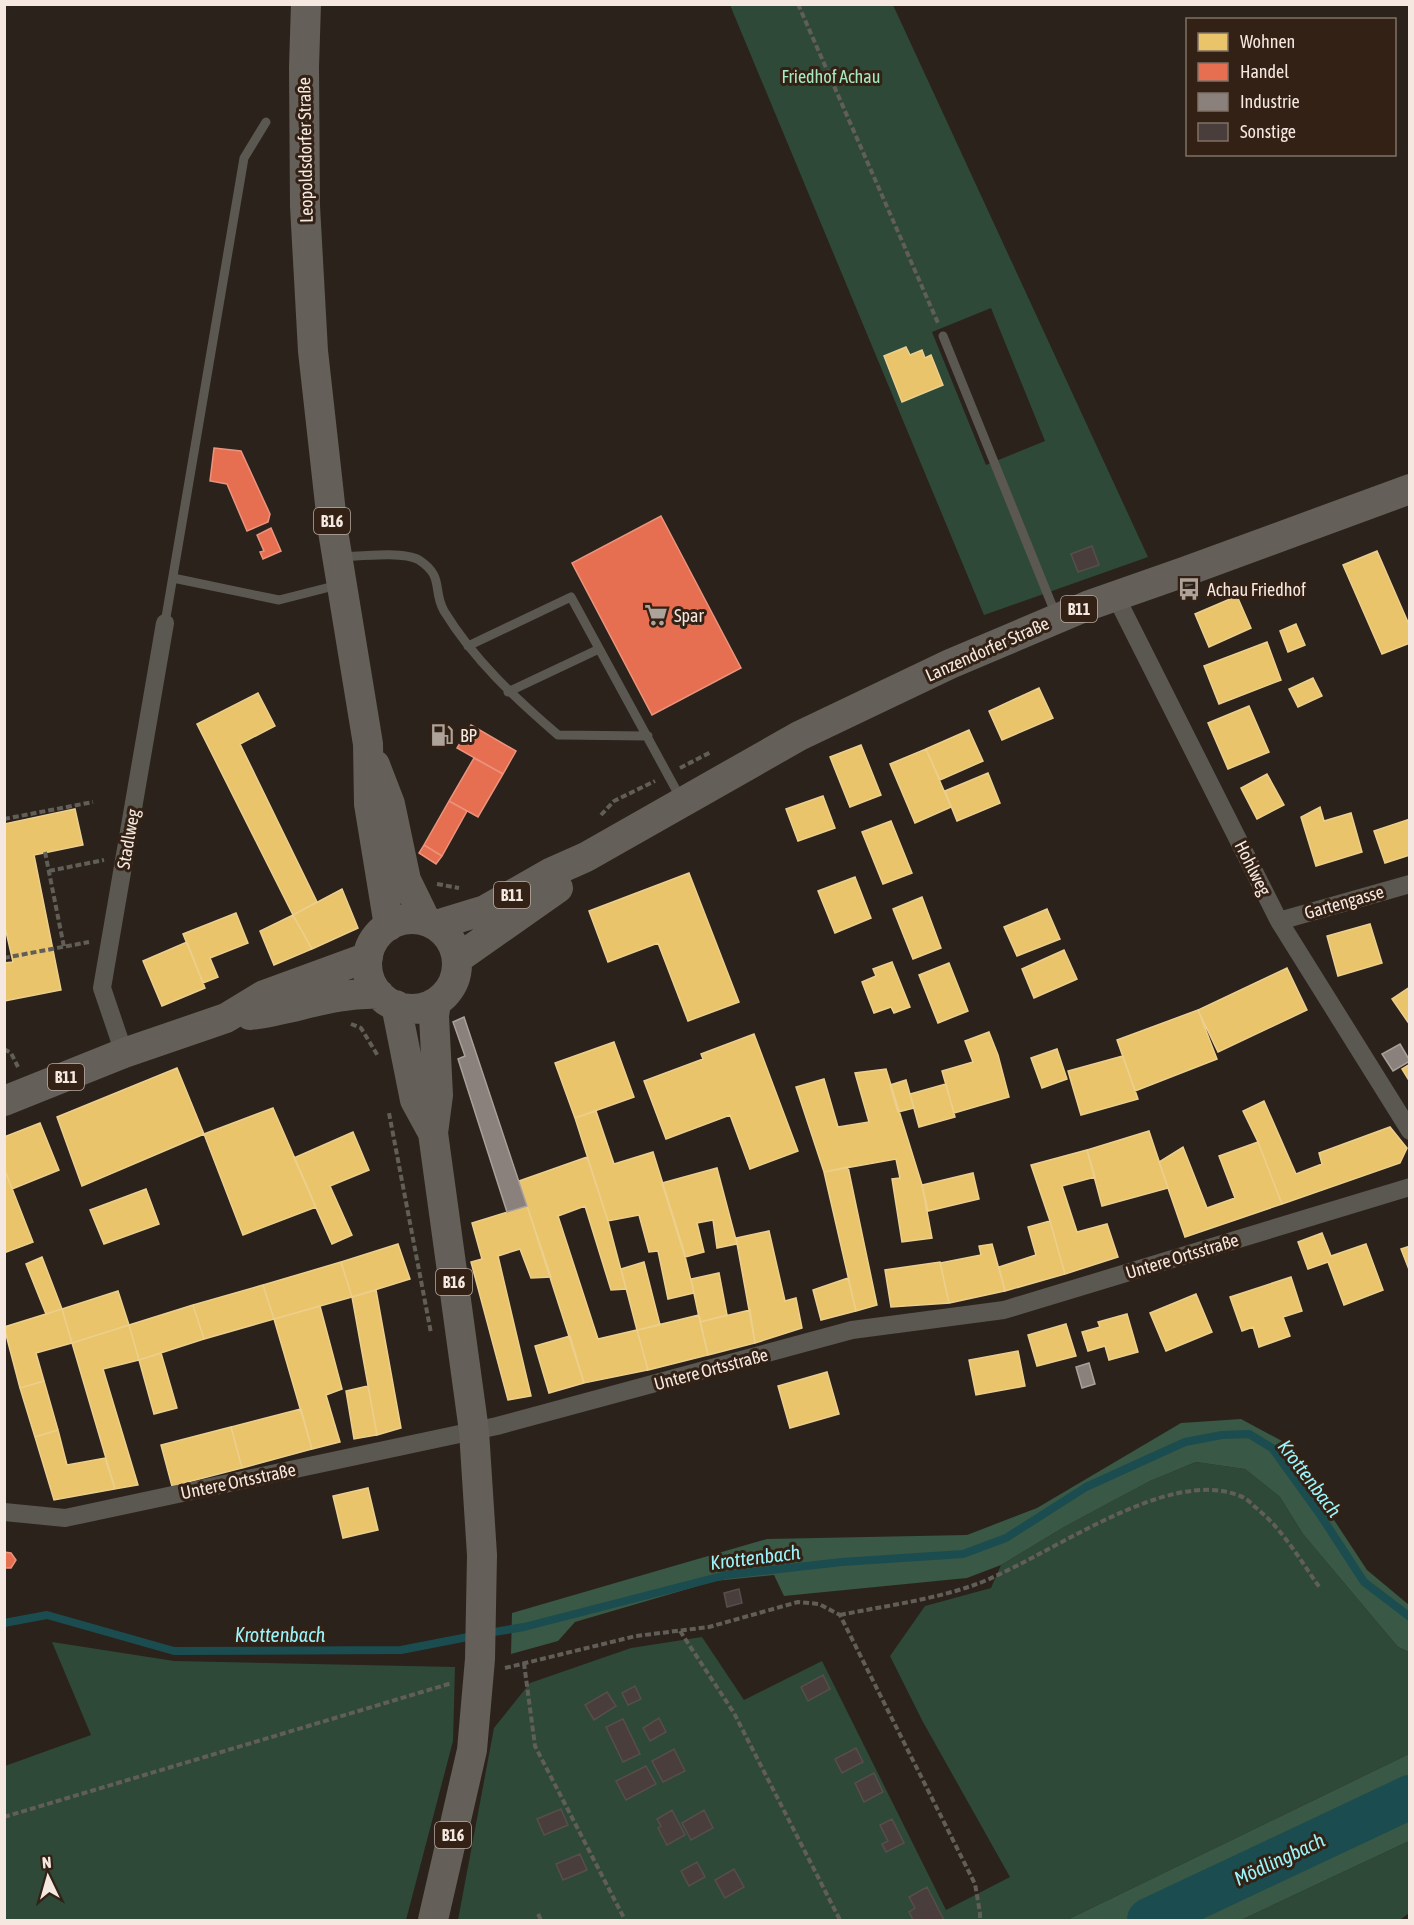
<svg xmlns="http://www.w3.org/2000/svg" width="1414" height="1925" font-family="'Asap Condensed',sans-serif">
  <rect width="100%" height="100%" fill="#2b221b"/>
  <!-- green -->
  <path fill="#2e4938" fill-rule="evenodd" d="M730,5H893L1148,557L984,615ZM991,308L1045,441L986,465L932,332Z
    M1196,1462L1245,1469L1280,1497L1303,1534L1398,1647L1409,1652V1754L1067,1920H458L494,1728L530,1683L631,1648L702,1637L744,1700L822,1661L946,1910L1010,1877L923,1722L890,1656L925,1606L991,1588L1001,1565L1064,1527L1150,1481Z
    M52,1642L174,1661L455,1667L453,1741L406,1920H5V1766L91,1735Z
    M1409,1841V1913L1400,1920H1241Z"/>
  <!-- forest -->
  <path fill="#395845" d="M1241,1419L1282,1441L1367,1570L1409,1605V1652L1398,1647L1303,1534L1280,1497L1245,1469L1196,1462L1150,1481L1064,1527L1001,1565L967,1578L784,1596L774,1575L715,1581L575,1622L558,1641L511,1654L512,1613L767,1539L967,1535L1037,1508L1181,1423Z
    M1409,1754V1841L1241,1920H1067Z"/>
  <!-- homes -->
  <path fill="#e9c46a" stroke="#eccf8d" stroke-width="1.5" d="M906,347L910,355L922,350L925,358L931,355L943,385L902,402L884,356Z
    M1377,551L1410,627V643L1382,654L1343,565Z
    M1237,596L1251,628L1209,647L1195,614Z
    M1296,624L1305,645L1288,652L1280,631Z
    M1267,642L1281,680L1219,704L1204,666Z
    M1313,678L1322,696L1298,707L1289,689Z
    M1039,688L1053,718L1002,740L989,711Z
    M258,693L275,726L240,744L317,902L293,915L197,724Z
    M1249,706L1269,752L1228,769L1208,723Z
    M969,730L983,761L940,780L926,749Z
    M861,745L881,795L850,807L830,757Z
    M926,749L951,807L915,823L890,764Z
    M988,773L1000,803L957,821L945,791Z
    M1267,774L1284,805L1257,819L1241,788Z
    M823,796L835,828L798,841L786,809Z
    M1320,807L1324,821L1351,813L1362,852L1316,866L1301,817Z
    M75,809L83,845L34,855L61,990L4,1001V963L13,962L4,923V824Z
    M1410,819V855L1385,863L1374,831Z
    M891,821L912,873L883,884L862,832Z
    M689,873L739,1002L688,1021L658,943L608,962L589,911Z
    M855,877L871,918L835,933L818,891Z
    M342,889L358,928L312,949L293,915Z
    M922,897L941,948L913,959L893,909Z
    M1047,909L1060,939L1017,956L1004,927Z
    M236,913L248,943L210,958L218,977L203,983L183,934Z
    M293,915L312,949L274,965L260,931Z
    M1370,924L1382,963L1338,976L1327,936Z
    M187,942L205,988L162,1006L143,961Z
    M1064,950L1077,979L1034,998L1022,969Z
    M892,962L910,1007L894,1013L891,1007L874,1013L862,982L876,976L873,969Z
    M949,963L968,1011L938,1023L919,975Z
    M1287,968L1307,1010L1218,1052L1198,1010Z
    M1410,987V1025L1392,999Z
    M1198,1010L1217,1059L1135,1091L1117,1040Z
    M989,1032L998,1055L1009,1097L954,1113L942,1071L973,1062L965,1041Z
    M754,1034L798,1151L750,1169L730,1115L666,1139L644,1081L703,1059L701,1054Z
    M614,1042L634,1097L575,1118L555,1063Z
    M1057,1049L1067,1079L1042,1088L1031,1058Z
    M1123,1056L1138,1099L1081,1115L1068,1071Z
    M1410,1064V1082L1402,1069Z
    M177,1068L204,1134L82,1186L57,1117Z
    M886,1069L922,1185L932,1238L902,1242L892,1179L900,1178L896,1159L824,1172L796,1087L824,1079L838,1127L869,1122L855,1073Z
    M906,1080L914,1108L898,1112L890,1085Z
    M946,1084L955,1117L919,1127L910,1094Z
    M1264,1101L1296,1174L1322,1164L1319,1153L1390,1127L1407,1148L1400,1163L1282,1204L1258,1142L1243,1111Z
    M273,1108L316,1207L243,1235L204,1134Z
    M596,1111L614,1164L653,1152L683,1248L694,1293L668,1299L658,1251L649,1252L639,1215L608,1221L575,1118Z
    M40,1123L59,1170L12,1189L4,1168V1137Z
    M1149,1131L1168,1188L1102,1206L1087,1150Z
    M353,1132L369,1170L330,1186L352,1235L332,1244L294,1158Z
    M1258,1142L1282,1204L1185,1237L1159,1162L1183,1147L1207,1208L1235,1198L1219,1156Z
    M1087,1150L1095,1177L1062,1186L1077,1232L1107,1224L1118,1257L1065,1274L1050,1221L1031,1165Z
    M587,1157L608,1221L626,1289L611,1290L585,1206L558,1216L598,1339L637,1330L648,1370L584,1383L519,1181Z
    M848,1167L877,1305L856,1311L824,1172Z
    M4,1168L33,1242L4,1253Z
    M717,1168L737,1244L717,1248L713,1220L697,1223L704,1252L685,1257L662,1183Z
    M973,1173L979,1199L928,1211L922,1185Z
    M146,1189L159,1224L104,1244L90,1210Z
    M527,1206L551,1277L531,1278L520,1249L498,1256L531,1396L508,1400L471,1262L482,1259L472,1223Z
    M1050,1221L1065,1274L1005,1291L999,1267L1036,1255L1028,1227Z
    M769,1231L785,1301L796,1298L802,1328L755,1343L736,1238Z
    M1322,1233L1331,1256L1366,1244L1383,1290L1344,1305L1328,1262L1308,1269L1298,1242Z
    M398,1244L410,1279L352,1297L341,1262Z
    M992,1244L1005,1291L949,1303L940,1263L981,1255L979,1246Z
    M1410,1246V1272L1401,1249Z
    M42,1257L62,1309L46,1314L26,1264Z
    M341,1262L352,1297L274,1319L263,1285Z
    M644,1262L660,1325L637,1330L621,1269Z
    M940,1262L949,1303L891,1307L885,1270Z
    M719,1273L727,1315L700,1322L691,1279Z
    M1291,1277L1302,1311L1283,1317L1290,1336L1259,1347L1253,1327L1242,1331L1230,1297Z
    M848,1278L856,1311L821,1320L813,1290Z
    M263,1285L274,1319L204,1339L193,1305Z
    M376,1290L401,1428L377,1435L352,1297Z
    M118,1291L129,1325L72,1343L62,1309Z
    M1196,1294L1212,1332L1166,1351L1150,1313Z
    M193,1305L204,1339L139,1360L129,1325Z
    M320,1306L342,1389L326,1395L340,1442L312,1449L274,1319Z
    M62,1309L72,1343L36,1353L44,1381L20,1388L4,1327Z
    M750,1310L755,1343L708,1355L700,1322Z
    M1127,1314L1138,1352L1109,1360L1105,1346L1088,1351L1082,1332L1100,1327L1098,1322Z
    M699,1315L708,1355L648,1370L637,1330Z
    M1066,1324L1076,1356L1037,1366L1028,1335Z
    M129,1325L139,1360L103,1369L138,1485L115,1489L72,1343Z
    M570,1336L584,1383L549,1393L535,1346Z
    M1018,1351L1025,1386L976,1395L969,1360Z
    M161,1353L177,1408L154,1414L139,1360Z
    M827,1372L839,1414L790,1428L778,1386Z
    M44,1381L58,1430L35,1437L20,1388Z
    M368,1386L377,1435L354,1439L346,1391Z
    M301,1409L312,1449L242,1468L231,1427Z
    M231,1427L242,1468L172,1486L161,1445Z
    M58,1430L67,1465L105,1458L115,1489L54,1500L35,1437Z
    M368,1488L378,1530L343,1538L333,1496Z"/>
  <!-- shops -->
  <path fill="#e76f51" stroke="#eb937c" stroke-width="1.5" d="M214,448L241,451L270,514L268,522L247,531L227,484L210,481Z
    M661,516L741,668L652,715L572,563Z
    M271,528L281,551L263,559L260,552L264,551L257,535Z
    M471,725L516,751L503,774L457,748Z
    M474,758L503,774L478,817L449,801Z
    M449,801L467,811L442,856L424,845Z
    M424,845L442,856L436,864L419,853Z
    M4,1552L11,1553L16,1560L11,1568H4Z"/>
  <!-- industry -->
  <path fill="#8a817c" stroke="#aaa09a" stroke-width="1.5" d="M464,1017L527,1206L507,1212L458,1059L465,1056L453,1022Z
    M1400,1044L1410,1061L1393,1071L1382,1054Z
    M1089,1363L1095,1384L1082,1388L1076,1367Z"/>
  <g fill="none" stroke-linecap="round" stroke-linejoin="round">
    <!-- stream -->
    <path stroke="#1b4c4f" stroke-width="8" d="M4,1623L47,1615L174,1651L401,1650L473,1636
      M488,1633L524,1627L726,1575L842,1562L963,1554L1006,1538L1086,1487L1185,1442L1222,1435L1249,1434L1272,1448L1321,1516L1364,1582L1410,1617"/>
    <!-- river -->
    <path stroke="#1b4c4f" stroke-width="44" d="M1149,1920L1410,1797"/>
  </g>
  <!-- building -->
  <path fill="#493e3b" stroke="#574e4b" stroke-width="1.5" d="M1092,546L1099,565L1078,572L1071,554Z
    M739,1589L742,1603L727,1607L724,1593Z
    M823,1675L830,1689L808,1701L801,1687Z
    M635,1686L641,1699L628,1705L622,1693Z
    M607,1692L616,1706L594,1720L585,1705Z
    M659,1718L666,1732L650,1741L643,1728Z
    M623,1719L640,1754L623,1762L606,1727Z
    M856,1748L863,1762L842,1773L835,1759Z
    M674,1749L685,1771L663,1782L652,1761Z
    M646,1766L656,1784L626,1800L616,1781Z
    M874,1773L883,1792L864,1802L855,1783Z
    M561,1809L568,1825L544,1835L537,1819Z
    M672,1810L685,1835L667,1845L658,1828L661,1826L657,1819Z
    M704,1810L713,1828L691,1840L682,1823Z
    M892,1819L904,1843L886,1852L882,1844L888,1841L880,1825Z
    M580,1854L587,1870L563,1880L556,1864Z
    M697,1862L705,1877L689,1886L681,1871Z
    M734,1869L744,1887L725,1898L715,1880Z
    M927,1887L944,1920H913L909,1912L915,1908L909,1897Z"/>
  <g fill="none" stroke-linecap="round" stroke-linejoin="round">
    <!-- path -->
    <path stroke="#615e58" stroke-width="4" stroke-dasharray="6 3" stroke-linecap="butt" d="M798,4L938,323
      M680,768L711,752
      M601,815L614,801L655,781
      M4,819L93,802
      M45,852L64,947
      M49,871L104,860
      M437,884L459,888
      M4,958L89,942
      M351,1024L361,1028L378,1056
      M4,1049L11,1053L18,1067
      M389,1113L431,1333
      M840,1615C884,1606 932,1600 974,1585C1045,1560 1166,1465 1240,1496C1246,1498 1251,1503 1255,1507C1282,1528 1300,1560 1320,1588
      M680,1631L734,1713L840,1920
      M524,1663L535,1746L625,1920
      M505,1668L636,1636L709,1627L798,1602L819,1604L840,1615L975,1884L980,1913V1920
      M4,1817L452,1683
      M538,1914L541,1920"/>
    <!-- lane -->
    <path stroke="#5b5751" stroke-width="9" d="M943,336L1056,615
      M342,557C361,556 404,551 419,560C445,577 432,590 444,611C474,660 515,698 558,735L648,736
      M173,578L279,600L338,585
      M165,623L244,158L266,122
      M468,646L571,597L680,797
      M508,692L599,649"/>
    <!-- street -->
    <path stroke="#5b5751" stroke-width="18" d="M1115,595L1279,921L1410,1131
      M1279,921L1410,884
      M124,1053L102,988L165,623
      M4,1512L65,1518L497,1426L852,1330L1004,1310L1410,1187"/>
    <!-- primary -->
    <path stroke="#645f58" stroke-width="30" d="M306,4L304,67L305,206L313,351L333,531L368,744L369,804L389,926
      M375,765L390,804L406,880L426,921
      M367 964a45 45 0 1 1 90 0a45 45 0 1 1-90 0Z
      M436,925L485,910L550,873L586,857L799,736L950,664L1087,606L1184,572L1410,489
      M457,959L558,888
      M396,1005L415,1100L433,1133
      M250,1015C295,1010 332,992 379,994
      M4,1101L124,1053L226,1018L264,995L368,957
      M433,1920L472,1750L480,1659L482,1555L474,1431L433,1133L438,1095L434,1016L436,1002"/>
  </g>
  <!-- icons -->
  <defs>
    <g id="bus-bare" transform="scale(1.8)"><path d="M-5-6H5V4H4V6H2V4H-2V6H-4V4H-5ZM-3.5-4V0h7V-4ZM-3.5 1.2v1.5H-2V1.2ZM2 1.2v1.5H3.5V1.2Z" fill="#aea39b" stroke="#322114" stroke-width="2.5" paint-order="stroke"/></g>
    <g id="supermarket-bare" transform="scale(1.8)"><path d="M-6-5.5h2.5l.6 2H6L4.5 2H-2.5L-4.4-4H-6ZM-1.5 3.2a1.3 1.3 0 1 0 .1 0ZM3 3.2a1.3 1.3 0 1 0 .1 0Z" fill="#aea39b" stroke="#322114" stroke-width="2.5" paint-order="stroke"/></g>
    <g id="fuel-bare" transform="scale(1.8)"><path d="M-5.5-6h7V0h2V4h1.3V-2.5L3-4.5l.8-.8L6-3V5H2.5V1h-1V6h-7ZM-4.2-4.7v3.2H.2V-4.7Z" fill="#aea39b" stroke="#322114" stroke-width="2.5" paint-order="stroke"/></g>
  </defs>
  <g fill-rule="evenodd">
    <use href="#bus-bare" x="1189" y="589"/>
    <use href="#supermarket-bare" x="656" y="615"/>
    <use href="#fuel-bare" x="442" y="735"/>
  </g>
  <g text-anchor="middle" dominant-baseline="central" stroke-width="6" stroke-linejoin="round" paint-order="stroke">
    <!-- shield labels -->
    <g fill="#322114" stroke="#baaca3" stroke-width="1.5">
      <rect x="314" y="508" width="36" height="26" rx="4.5"/>
      <rect x="1061" y="596" width="36" height="26" rx="4.5"/>
      <rect x="494" y="882" width="36" height="26" rx="4.5"/>
      <rect x="48" y="1064" width="36" height="26" rx="4.5"/>
      <rect x="436" y="1269" width="36" height="26" rx="4.5"/>
      <rect x="435" y="1822" width="36" height="26" rx="4.5"/>
    </g>
    <g font-size="16" font-weight="bold" fill="#f4e8e0">
      <text x="332" y="521">B16</text>
      <text x="1079" y="609">B11</text>
      <text x="512" y="895">B11</text>
      <text x="66" y="1077">B11</text>
      <text x="454" y="1282">B16</text>
      <text x="453" y="1835">B16</text>
    </g>
    <!-- park labels -->
    <g font-size="18" fill="#a7eac2" stroke="#322114">
      <text x="831" y="76">Friedhof Achau</text>
    </g>
    <!-- street labels -->
    <g font-size="18" fill="#f4e8e0" stroke="#322114">
      <text transform="translate(305 150) rotate(-91)">Leopoldsdorfer Straße</text>
      <text transform="translate(987 649) rotate(-24)">Lanzendorfer Straße</text>
      <text transform="translate(128 839) rotate(-80)">Stadlweg</text>
      <text transform="translate(1253 868) rotate(63)">Hohlweg</text>
      <text transform="translate(1344 902) rotate(-16)">Gartengasse</text>
      <text transform="translate(1182 1256) rotate(-17)">Untere Ortsstraße</text>
      <text transform="translate(711 1369) rotate(-15)">Untere Ortsstraße</text>
      <text transform="translate(238 1481) rotate(-12)">Untere Ortsstraße</text>
    </g>
    <!-- poi labels -->
    <g font-size="18" fill="#f4e8e0" stroke="#322114" text-anchor="start">
      <text x="1207" y="589">Achau Friedhof</text>
      <text x="674" y="615">Spar</text>
      <text x="460" y="735">BP</text>
    </g>
    <!-- water labels -->
    <g font-size="20" font-style="italic" fill="#9af4fa" stroke="#322114">
      <text transform="translate(1310 1478) rotate(53)">Krottenbach</text>
      <text transform="translate(755 1557) rotate(-7)">Krottenbach</text>
      <text x="280" y="1634">Krottenbach</text>
      <text transform="translate(1279 1859) rotate(-25)">Mödlingbach</text>
    </g>
  </g>
  <!-- border -->
  <rect width="1414" height="1925" fill="none" stroke="#f4e8e0" stroke-width="12"/>
  <!-- legend -->
  <rect x="1186" y="18" width="210" height="138" fill="#322114" stroke="#807166" stroke-width="1.5"/>
  <rect x="1198" y="33" width="30" height="18" fill="#e9c46a" stroke="#807166" stroke-width="1.5"/>
  <text x="1240" y="48" font-size="18" fill="#f4e8e0">Wohnen</text>
  <rect x="1198" y="63" width="30" height="18" fill="#e76f51" stroke="#807166" stroke-width="1.5"/>
  <text x="1240" y="78" font-size="18" fill="#f4e8e0">Handel</text>
  <rect x="1198" y="93" width="30" height="18" fill="#8a817c" stroke="#807166" stroke-width="1.5"/>
  <text x="1240" y="108" font-size="18" fill="#f4e8e0">Industrie</text>
  <rect x="1198" y="123" width="30" height="18" fill="#493e3b" stroke="#807166" stroke-width="1.5"/>
  <text x="1240" y="138" font-size="18" fill="#f4e8e0">Sonstige</text>
  <!-- north arrow -->
  <g transform="translate(48 1877) rotate(355)" stroke="#322114" stroke-width="4.5" paint-order="stroke">
  <path d="M0-4.5L10 22L0 15L-10 22Z" fill="#f4e8e0"/>
  <text y="-9" font-size="16" font-weight="bold" text-anchor="middle" fill="#f4e8e0">N</text>
  </g>
</svg>
